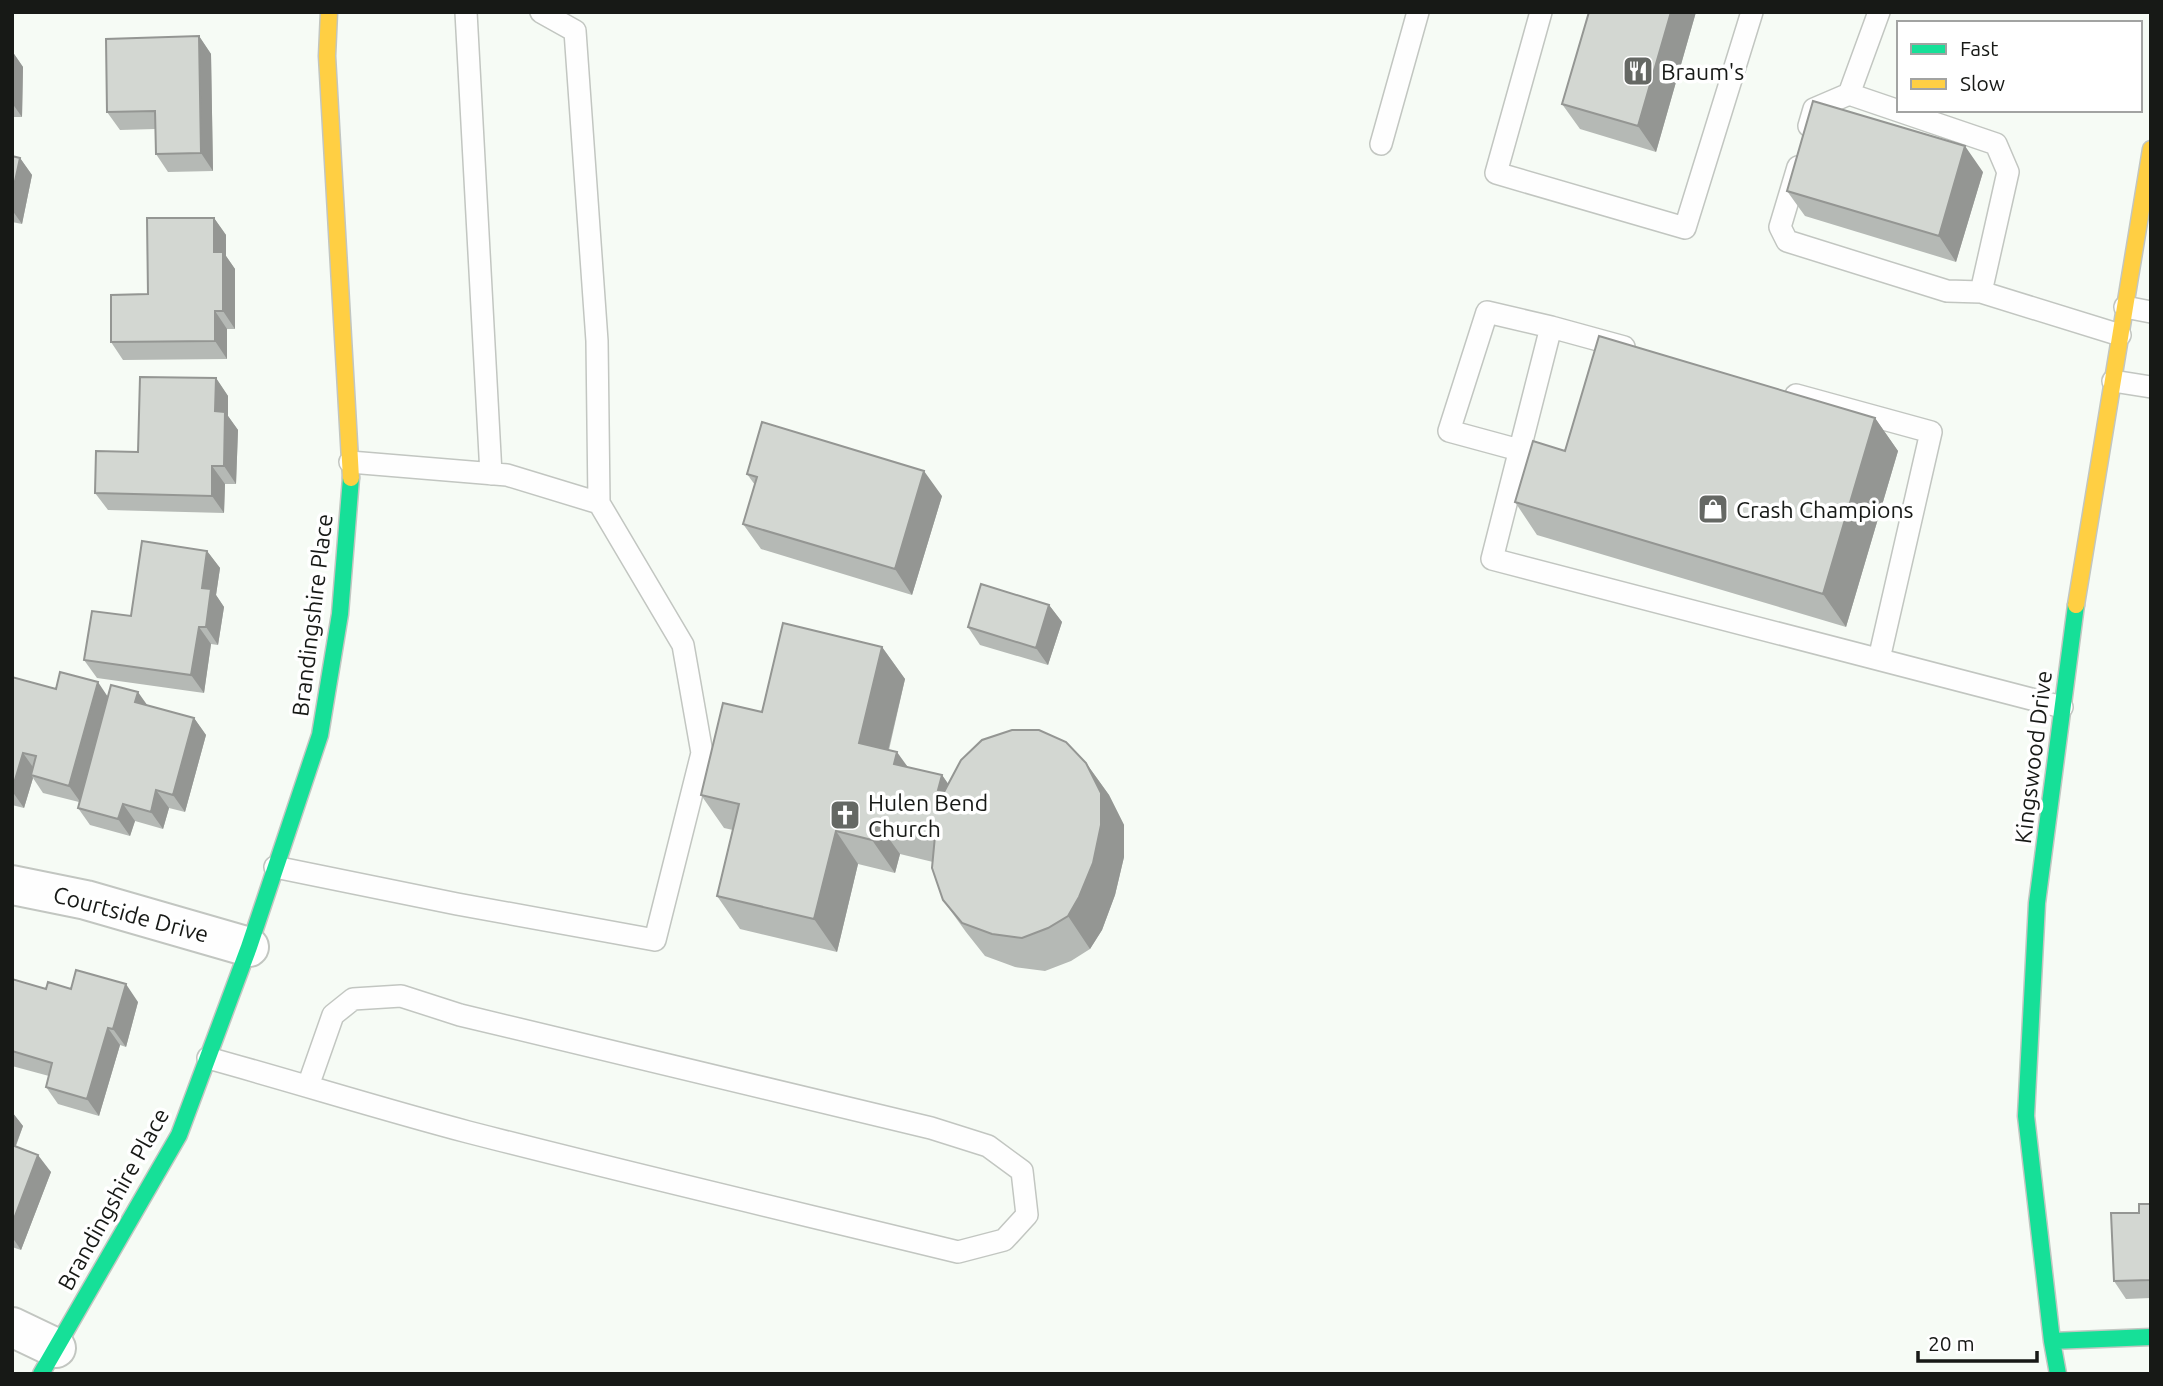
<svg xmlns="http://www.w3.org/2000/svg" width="2163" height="1386" font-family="Ubuntu,sans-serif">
  <rect width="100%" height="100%" fill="#f6fbf5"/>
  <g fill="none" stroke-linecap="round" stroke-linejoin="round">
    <!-- lane casing -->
    <g stroke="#c2c6c1" stroke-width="24">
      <path id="lane" d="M466,12L491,474
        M541,12L575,31L597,341L599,503
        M1541,12L1496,173L1685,228L1752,12
        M1849,94L1996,144L2008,172L1981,292
        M1809,126L1814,109L1849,94L1879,12
        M1381,144L1418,12
        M1798,167L1780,227L1787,241L1947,291L1981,292L2120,335
        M2125,307L2151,312
        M1624,347L1551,327L1492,559L2062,707
        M2113,381L2151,387
        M1796,395L1931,432L1879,659
        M1519,450L1449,431L1487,312L1551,327
        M275,867L457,904L655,940L702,753L683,645L599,503L507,475L350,462
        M208,1058C295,1082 381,1109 468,1132C631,1174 794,1212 958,1252L1004,1240L1027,1215L1022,1171L988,1146L931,1128L460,1015L401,996L353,999L333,1015L308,1086"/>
    </g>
    <!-- street casing -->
    <g stroke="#c2c6c1" stroke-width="42">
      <path id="street" d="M12,885L86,900L249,947
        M12,1327L56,1348"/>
    </g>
    <!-- fast casing -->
    <g stroke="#c2c6c1" stroke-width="19">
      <path id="fast" d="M2052,1341L2151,1337
        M41,1374L179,1135L249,947L320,735L340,614L351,478
        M2058,1374L2052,1341L2026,1116L2037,903L2076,605"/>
    </g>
    <!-- slow casing -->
    <g stroke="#c2c6c1" stroke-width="19">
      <path id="slow" d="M329,12L327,56L351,478
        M2076,605L2151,149"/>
    </g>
    <!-- lane -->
    <use href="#lane" stroke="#fefefe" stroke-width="21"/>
    <!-- street -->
    <use href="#street" stroke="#fefefe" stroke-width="38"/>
    <!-- fast -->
    <use href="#fast" stroke="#16e098" stroke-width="16"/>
    <!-- slow -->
    <use href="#slow" stroke="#ffcf43" stroke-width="16"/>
  </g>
  <!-- wall -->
  <path fill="#b5b9b5" d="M1589,12H1696L1656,152L1580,129L1562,104Z
    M199,36L211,54L213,171L168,172L156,154L155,129L120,130L107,112Z
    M12,51L23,67L22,117H12Z
    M12,156L20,158L32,175L22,224L12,222Z
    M1983,172L1956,262L1805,216L1787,191Z
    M214,218L226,235V256L235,269V329H227V359L123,360L111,342L148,294Z
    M216,378L228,396V416L238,430L236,484H225L224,513L108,510L95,493Z
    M1875,418L1898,451L1846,627L1537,535L1515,502L1565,451Z
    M747,474L942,496L912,595L761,549L743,524L755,485Z
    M207,551L220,568L216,595L224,607L218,645L211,644L204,693L97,678L84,660L131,616Z
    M1049,605L1062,622L1048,665L980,645L968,627Z
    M882,647L905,679L889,750L908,767L942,775L948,784L1086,763L1109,795L1124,825V857L1115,895L1102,930L1090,949L1071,961L1045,971L1015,967L985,956L966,932L943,900L933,862L900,854L895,873L858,864L837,952L740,929L717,896L733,830L724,828L701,795L762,712Z
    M12,677L56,689L108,696L194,718L206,735L185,812L169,808L163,829L135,821L130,836L90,825L78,808L79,802L43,793L33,778L24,808L12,805Z
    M12,979L46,989H71L138,1002L126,1047L120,1045L99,1116L58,1104L46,1087L49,1076L12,1066Z
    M12,1112L23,1126L16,1146L51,1172L21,1250L12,1247Z
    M2151,1204V1298L2126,1299L2114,1281L2139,1213Z"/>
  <!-- shaded-wall -->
  <path fill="#949693" d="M1671,12H1696L1656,152L1638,126Z
    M199,36L211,54L213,171L201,153Z
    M12,51L23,67L22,117L12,103Z
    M1965,146L1983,172L1956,262L1939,236Z
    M20,158L32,175L22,224L12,210V195Z
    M214,218L226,235V256L235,269V329L223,311L214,252Z
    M215,311L227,329V359L215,341Z
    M216,378L228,396V416L238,430L236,484L224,466L215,411Z
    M1875,418L1898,451L1846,627L1823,594Z
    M212,466L225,484L224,513L212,496Z
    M924,471L942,496L912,595L895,569Z
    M207,551L220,568L216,595L224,607L218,645L206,627L202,588Z
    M1049,605L1062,622L1048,665L1036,648Z
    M199,627L211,644L204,693L191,675Z
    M882,647L905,679L882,776L859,743Z
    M98,682L110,700L81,803L69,786Z
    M138,692L150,709L135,702Z
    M194,718L206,735L185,812L173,795Z
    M897,752L920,784L894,764Z
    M23,753L35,770L31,775L33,778L24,808L12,791Z
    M1086,763L1109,795L1124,825V857L1115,895L1102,930L1090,949L1068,916Z
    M942,775L965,808L938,790Z
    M156,790L169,808L163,829L151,812Z
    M123,804L135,821L130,836L118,819Z
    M877,822L900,854L895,873L872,840Z
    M836,831L858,864L837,952L814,919Z
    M126,984L138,1002L126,1047L113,1029Z
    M108,1028L120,1045L99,1116L87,1099Z
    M12,1112L23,1126L12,1155Z
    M38,1155L51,1172L21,1250L12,1237V1224Z"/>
  <!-- building -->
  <path fill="#d3d7d2" stroke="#949693" stroke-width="2" d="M1589,12H1671L1638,126L1562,104Z
    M199,36L201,153L156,154L155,111L107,112L106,39Z
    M1813,101L1965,146L1939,236L1787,191Z
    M12,156L20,158L12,195Z
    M147,218H214V252H223V311H215V341L111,342V295L148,294Z
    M1599,336L1875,418L1823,594L1515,502L1533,441L1565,451Z
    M140,377L216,378L215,411L225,412L224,466H212V496L95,493L96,451L138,452Z
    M762,422L924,471L895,569L743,524L757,477L747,474Z
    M142,541L207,551L202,588L211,589L206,627H199L191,675L84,660L92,611L131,616Z
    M981,584L1049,605L1036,648L968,627Z
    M783,623L882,647L859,743L897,752L894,764L942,775L938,790L944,792L961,760L982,740L1012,730H1039L1066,742L1086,763L1101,793V825L1093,863L1079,897L1068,916L1048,928L1022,938L992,934L962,923L943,900L932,868L935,836L877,822L872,840L836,831L814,919L717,896L739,804L701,795L723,703L762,712Z
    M60,672L98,682L69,786L31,775L36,756L23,753L12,790V677L56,689Z
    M111,685L138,692L135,702L194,718L173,795L156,790L151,812L123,804L118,819L78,808Z
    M76,970L126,984L113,1029L108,1028L87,1099L46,1087L52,1063L12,1051V979L46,989L48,982L71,989Z
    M12,1145L38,1155L12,1224Z
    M2139,1204H2151V1280L2114,1281L2111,1213H2139Z"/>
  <!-- icons -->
  <defs>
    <g id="restaurant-square" transform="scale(1.575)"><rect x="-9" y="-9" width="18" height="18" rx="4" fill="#656864" stroke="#fff"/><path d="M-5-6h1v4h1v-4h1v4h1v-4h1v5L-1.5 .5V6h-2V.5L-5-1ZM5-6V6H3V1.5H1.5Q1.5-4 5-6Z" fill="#fff"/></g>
    <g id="shop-square" transform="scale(1.575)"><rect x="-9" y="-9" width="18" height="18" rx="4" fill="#656864" stroke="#fff"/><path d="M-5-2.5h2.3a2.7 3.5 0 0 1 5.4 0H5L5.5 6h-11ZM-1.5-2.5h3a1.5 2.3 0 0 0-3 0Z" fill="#fff"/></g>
    <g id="church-square" transform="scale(1.575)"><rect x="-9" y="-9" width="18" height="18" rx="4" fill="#656864" stroke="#fff"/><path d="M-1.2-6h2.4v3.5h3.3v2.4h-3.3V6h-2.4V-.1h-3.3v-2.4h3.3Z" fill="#fff"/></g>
  </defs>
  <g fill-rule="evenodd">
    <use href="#restaurant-square" x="1638" y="71"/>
    <use href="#shop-square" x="1713" y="509"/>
    <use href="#church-square" x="845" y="815"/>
  </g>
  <g text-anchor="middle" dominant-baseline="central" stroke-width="7" stroke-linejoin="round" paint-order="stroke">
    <!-- poi labels -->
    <g font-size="23" fill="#171916" stroke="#fff" text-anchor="start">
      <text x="1661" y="71">Braum's</text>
      <text x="1736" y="509">Crash Champions</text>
      <text x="868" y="802">Hulen Bend<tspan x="868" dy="26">Church</tspan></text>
    </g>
    <!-- street labels -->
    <g font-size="23" fill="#171916" stroke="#fff">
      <text transform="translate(312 615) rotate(-83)">Brandingshire Place</text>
      <text transform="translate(2033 757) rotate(-83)">Kingswood Drive</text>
      <text transform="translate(131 914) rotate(15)">Courtside Drive</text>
      <text transform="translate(113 1199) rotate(-61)">Brandingshire Place</text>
    </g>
  </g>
  <!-- border -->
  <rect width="2163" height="1386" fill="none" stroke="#171916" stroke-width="28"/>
  <!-- legend -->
  <rect x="1897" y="21" width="245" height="91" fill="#ffffff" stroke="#a2a3a2" stroke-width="2"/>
  <rect x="1911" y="44" width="35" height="10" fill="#16e098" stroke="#a2a3a2" stroke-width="2"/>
  <text x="1960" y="56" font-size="21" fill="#171916">Fast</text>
  <rect x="1911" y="79" width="35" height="10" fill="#ffcf43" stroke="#a2a3a2" stroke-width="2"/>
  <text x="1960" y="91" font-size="21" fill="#171916">Slow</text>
  <!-- scale -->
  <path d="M1918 1351v10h119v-10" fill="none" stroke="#171916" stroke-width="3.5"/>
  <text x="1928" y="1351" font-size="21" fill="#171916" stroke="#ffffff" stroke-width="5" paint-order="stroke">20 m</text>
</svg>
